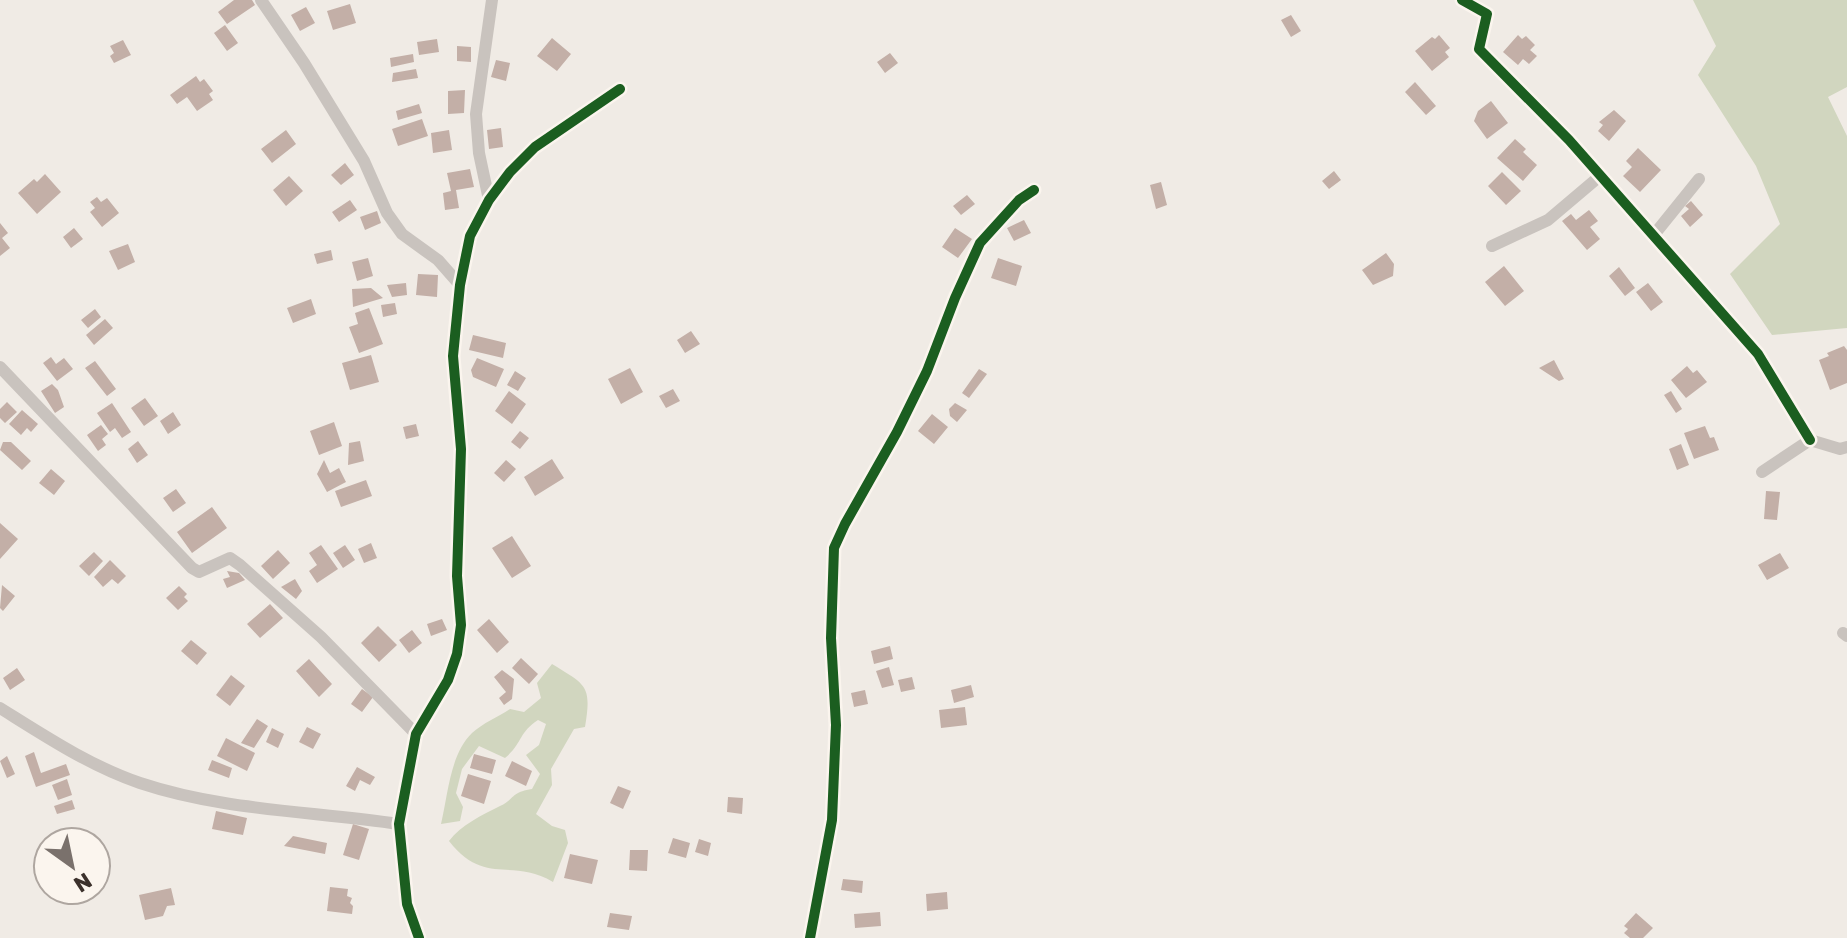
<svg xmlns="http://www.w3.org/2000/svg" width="1847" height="938" font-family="Rubik,sans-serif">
  <rect width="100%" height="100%" fill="#f0ebe5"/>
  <!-- green -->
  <path fill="#d1d6bf" d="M1693,0H1847V87L1828,97L1847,136V328L1772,335L1730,274L1780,224L1756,166L1698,75L1716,46Z
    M552,664C586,685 592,685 585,727L574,729L551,769L552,785L536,814L552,826L565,830L568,843L553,882C512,857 485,887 449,841C461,825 482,815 500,806C515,799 511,792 532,789L540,774L526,755L539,745L546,724L538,720C518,733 523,743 505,758L479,746L462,769L456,793L463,807L460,821L441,824C448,795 450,754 472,733C483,723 498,717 510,709L524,712L541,698L537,683Z"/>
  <!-- building -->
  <path fill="#c3afa7" d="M234,0H252L255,5L227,24L218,12Z
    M350,4L356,23L333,30L327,11Z
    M306,7L315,23L300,31L291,15Z
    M1291,15L1301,31L1291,37L1281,20Z
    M225,25L238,43L227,51L214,33Z
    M1439,35L1450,48L1445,52L1449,57L1432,71L1415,51L1432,37L1435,39Z
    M1518,35L1522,39L1526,36L1535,45L1530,50L1537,56L1529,64L1523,59L1518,65L1503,52Z
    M552,38L571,54L557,71L537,56Z
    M437,39L439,52L419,55L417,42Z
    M123,40L131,55L114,63L110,56L114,53L110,46Z
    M457,46L471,47V62L457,61Z
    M890,53L898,63L885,73L877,62Z
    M413,54L414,62L391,67L390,58Z
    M496,60L510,63L506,81L491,77Z
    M416,69L418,78L392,82L393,73Z
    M196,76L200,82L204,79L213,91L209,94L213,100L197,111L187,97L177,104L170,95Z
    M1415,82L1436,106L1426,115L1405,92Z
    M465,90L464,113L448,114V91Z
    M1491,101L1508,123L1487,139L1474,121L1478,111Z
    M419,104L422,113L398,120L396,111Z
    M1614,110L1626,121L1609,141L1598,131L1603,125L1599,122Z
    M422,119L428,136L398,146L392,129Z
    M501,128L503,147L489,149L487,130Z
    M286,130L296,144L272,163L261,149Z
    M449,130L452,150L433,153L431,133Z
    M1515,139L1526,149L1523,152L1537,165L1523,181L1497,158Z
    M1638,148L1661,170L1640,192L1623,176L1632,167L1626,161Z
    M345,163L354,175L341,185L331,175Z
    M470,169L474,187L456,190L459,208L445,210L443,193L451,191L447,173Z
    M1334,171L1341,180L1329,189L1322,181Z
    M1502,172L1521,191L1506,205L1488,186Z
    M45,174L61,192L37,214L18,193L34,179L37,182Z
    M289,176L303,191L286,206L273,190Z
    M1161,182L1167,205L1156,209L1150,185Z
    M967,195L975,204L961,215L953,206Z
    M97,197L101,202L107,198L119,213L102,227L90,212L95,208L90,202Z
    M350,200L357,210L339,222L332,212Z
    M1691,201L1703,215L1690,227L1681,216L1689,209L1685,206Z
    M1589,210L1598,221L1590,227L1600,239L1587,250L1562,221L1571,214L1576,220Z
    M377,211L381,223L365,230L360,217Z
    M1024,220L1031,233L1014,241L1007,228Z
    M0,223L8,233L2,238L10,248L0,256Z
    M74,228L83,239L71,248L63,237Z
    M955,228L972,239L958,258L942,247Z
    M128,244L135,262L118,270L109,251Z
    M331,250L333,260L317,264L314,254Z
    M1386,253L1394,264L1393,276L1373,285L1362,270Z
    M368,258L373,276L357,281L352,262Z
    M998,258L1022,266L1016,286L991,278Z
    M1504,266L1524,291L1505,306L1485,282Z
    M1619,267L1635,288L1625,296L1609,276Z
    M418,274L438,275L437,297L416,295Z
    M406,283L407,295L392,297L387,285Z
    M1648,283L1663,302L1651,311L1636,292Z
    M371,288L383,298L353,307L352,289Z
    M311,299L316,314L293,323L287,308Z
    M395,303L397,314L383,317L381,305Z
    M369,308L383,344L359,353L349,327L358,324L355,313Z
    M95,309L101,317L88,328L81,320Z
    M105,319L113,328L94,345L86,335Z
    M691,331L700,344L685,353L677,340Z
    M473,335L506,343L503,358L469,350Z
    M1844,346L1847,350V383L1830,390L1819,360L1829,356L1827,353Z
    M371,355L379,382L350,390L342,363Z
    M51,357L56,364L64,358L73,369L57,381L43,363Z
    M477,358L504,369L496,387L473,377L471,370Z
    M1554,360L1564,379L1559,381L1539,368Z
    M95,361L116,389L107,396L85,368Z
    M1687,366L1693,373L1697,370L1707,382L1686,398L1671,380Z
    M630,368L643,392L621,404L608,379Z
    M979,369L987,374L969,398L962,393Z
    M515,371L526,378L518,391L507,385Z
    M52,384L58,390L64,407L55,413L41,391Z
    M673,389L680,401L666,408L659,396Z
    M509,391L526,404L512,424L495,411Z
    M1671,391L1682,409L1676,413L1664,395Z
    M145,398L158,416L144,426L131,408Z
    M7,402L17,412L5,423L0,418V409Z
    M112,403L131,432L122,438L115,428L110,432L97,413Z
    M955,403L967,410L957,422L950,416L949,409Z
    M22,410L38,424L31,432L27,428L21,435L9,424Z
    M173,412L181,425L168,434L160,421Z
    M932,414L948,427L934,444L918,431Z
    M334,422L342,446L319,455L310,431Z
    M416,424L419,436L406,439L403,427Z
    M101,425L108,434L102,439L106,445L98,451L87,435Z
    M1705,426L1710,438L1714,437L1719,450L1694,459L1684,433Z
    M520,431L529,438L520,449L511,442Z
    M138,441L148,455L137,463L128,449Z
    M360,441L364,461L348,465L349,443Z
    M3,442H11L31,461L22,470L0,450Z
    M1681,444L1689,465L1677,470L1669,449Z
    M552,459L564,478L535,496L524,477Z
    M324,460L330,473L339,468L346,482L327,492L317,474Z
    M506,460L516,469L504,482L494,473Z
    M51,469L65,481L54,495L39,483Z
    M366,480L372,496L341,507L335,491Z
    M176,489L186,503L173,512L163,498Z
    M1766,491L1780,492L1777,520L1764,519Z
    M212,507L227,528L192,553L177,532Z
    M0,523L18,539L0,559Z
    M512,536L531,566L512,578L492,548Z
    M371,543L377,558L364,563L358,549Z
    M321,545L338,569L317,583L309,571L317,565L309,553Z
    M345,545L355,560L343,568L333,553Z
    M278,550L290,563L273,579L261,566Z
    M94,552L103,561L89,576L79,566Z
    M1780,553L1789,568L1767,580L1758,565Z
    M110,560L126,576L118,584L112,579L103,587L94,577Z
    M227,571L239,573L245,580L227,588L223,579L230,577Z
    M295,579L302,591L296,599L281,587Z
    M2,585L15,596L3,611L0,608Z
    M179,586L187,594L184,597L188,601L178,610L166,598Z
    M270,604L283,618L260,638L247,624Z
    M442,619L447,630L431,636L427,624Z
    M489,619L509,642L497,653L477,630Z
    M378,626L397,645L379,662L361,643Z
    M412,630L422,643L409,653L399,640Z
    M191,640L207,653L197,665L181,651Z
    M890,646L893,659L874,664L871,651Z
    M521,658L538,674L529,684L512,668Z
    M309,659L332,684L319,697L296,671Z
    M889,667L894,685L882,688L876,671Z
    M17,668L25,680L10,690L3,678Z
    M502,670L514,679L512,699L504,705L499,698L506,692L494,677Z
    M231,675L245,686L230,706L216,695Z
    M912,677L915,689L901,692L898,680Z
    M971,685L974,697L954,703L951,690Z
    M362,689L373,697L362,712L351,704Z
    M865,690L868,704L854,707L851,693Z
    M965,707L967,725L941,728L939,710Z
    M257,719L268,726L254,748L241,743Z
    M307,727L321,734L313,749L299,742Z
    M272,728L284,734L278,748L266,742Z
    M226,738L255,753L247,771L217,756Z
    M34,752L41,773L66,764L70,775L36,787L25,756Z
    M474,754L496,760L492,774L470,768Z
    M7,756L15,774L7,778L0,761Z
    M212,760L232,768L229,778L208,770Z
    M512,761L532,771L526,786L505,776Z
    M357,767L375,777L370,785L360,780L355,791L346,786Z
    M468,774L491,781L484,804L461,796Z
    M67,779L72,795L58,800L52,785Z
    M618,786L631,791L623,809L610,803Z
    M728,797L743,798L742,814L727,812Z
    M72,800L75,809L57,814L54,806Z
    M216,811L247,818L243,835L212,829Z
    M353,824L369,829L359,860L343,855Z
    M293,836L327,843L325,854L284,846Z
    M673,838L690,843L686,858L668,853Z
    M699,839L711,843L708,856L695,852Z
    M630,850H648L647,871L629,870Z
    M570,854L598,860L592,884L564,878Z
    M843,879L863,881L862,893L841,890Z
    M330,887L348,889L347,896L352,898L350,903L353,906L352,914L327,911Z
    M171,888L175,905L167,906L163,916L145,920L139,895Z
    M947,892L948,909L927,911L926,894Z
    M880,912L881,926L855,928L854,914Z
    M610,913L632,916L629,930L607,927Z
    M1636,913L1653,928L1643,938H1630L1624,933L1628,929L1624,926Z"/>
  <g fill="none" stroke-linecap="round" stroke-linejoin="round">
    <!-- minor -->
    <path stroke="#c9c3be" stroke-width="12" d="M261,0L304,63L364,161L387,213L402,234L438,260L460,285
      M1462,0L1487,14L1479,49L1569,140L1758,354L1810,440
      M489,200L479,153L476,114L492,0
      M1653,236L1699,179
      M1492,246L1548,220L1600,176
      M0,367L192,568L199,572L230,558L240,565L321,637L416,734
      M1762,472L1810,440L1840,449L1847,447
      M1843,633L1847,636
      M0,708C45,736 90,766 140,783C224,811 313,811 399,824
      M419,938L407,904L399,824L416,734L448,680L457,654L461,625L457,576L461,449L453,356L460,285L470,236L489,200L510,172L535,147L620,89
      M810,938L832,820L836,725L831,638L834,548L845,524L897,432L927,371L955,298L980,243L1019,200L1034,190"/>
    <!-- cycleway casing -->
    <g stroke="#fbf5ee" stroke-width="15">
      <path id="cycleway" d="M1462,0L1487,14L1479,49L1569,140L1758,354L1810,440
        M419,938L407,904L399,824L416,734L448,680L457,654L461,625L457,576L461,449L453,356L460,285L470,236L489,200L510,172L535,147L620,89
        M810,938L832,820L836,725L831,638L834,548L845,524L897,432L927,371L955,298L980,243L1019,200L1034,190"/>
    </g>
    <!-- cycleway -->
    <use href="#cycleway" stroke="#1b5e20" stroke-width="10"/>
  </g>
  <!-- north arrow -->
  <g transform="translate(72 866) rotate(147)"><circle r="38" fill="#fbf5ee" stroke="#aea6a0" stroke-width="2"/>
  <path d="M0-6L14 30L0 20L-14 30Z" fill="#7a716c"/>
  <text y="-12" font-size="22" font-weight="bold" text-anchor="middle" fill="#3b302b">N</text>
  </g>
</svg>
